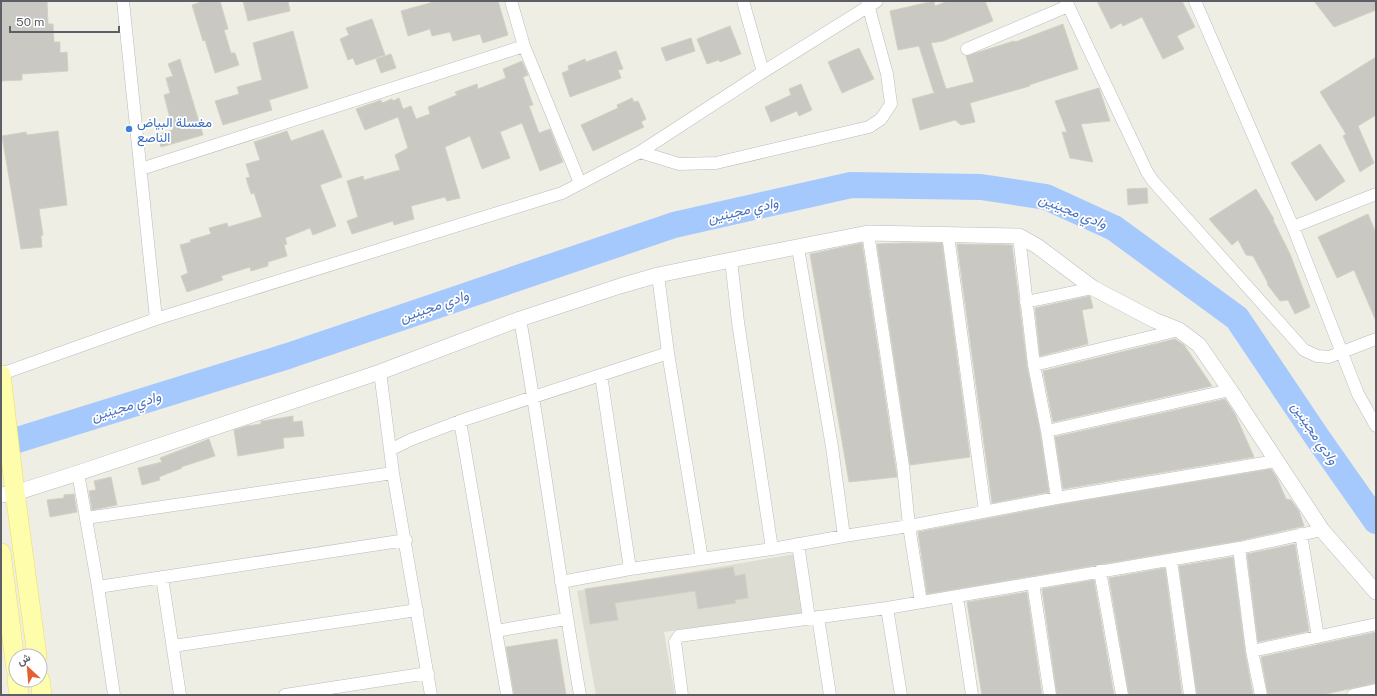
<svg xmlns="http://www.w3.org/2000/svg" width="1377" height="696" font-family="'Public Sans',Vazirmatn,sans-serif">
  <rect width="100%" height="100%" fill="#efeee5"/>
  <!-- education -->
  <path fill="#deddd3" d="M795,554L804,613L664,632L675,695H596L577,591Z"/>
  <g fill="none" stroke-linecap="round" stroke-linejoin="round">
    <!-- river -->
    <path stroke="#a6c9fd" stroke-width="26" d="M1,445L288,356L674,225L851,185L981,187L1046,197L1114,228L1237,318L1317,437L1376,521"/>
  </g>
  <!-- building -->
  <path fill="#cac8c2" stroke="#d3d1c3" d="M1,1H47L48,24H53L54,42H60V53L67,52L68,71L22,74V80L1,81Z
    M204,1H220L228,29L224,30L231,53H235L239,65L215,73L205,40L203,41L192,5Z
    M243,1H288L290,11L248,21Z
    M437,1H498L508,35L483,43L480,34L453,41L450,32L432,36L430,29L408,36L401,11Z
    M934,1L935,6L948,1H985L993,21L943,41L931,43L946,89L974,82L966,56L1014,41L1015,42L1063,24L1078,69L1029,85L1030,86L970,103L975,122L961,125L955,120L920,130L912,99L934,93L919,46L898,50L890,11Z
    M1097,1H1182L1195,27L1177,36L1184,49L1163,59L1142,17L1123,26L1121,23L1111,29Z
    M1314,1H1376V10L1334,27Z
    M372,19L385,55L356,65L353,58L348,60L340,39L349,35L346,28Z
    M730,26L741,54L720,62L719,60L707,64L697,39Z
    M293,31L308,88L269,100L272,110L223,125L215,101L239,94L237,87L262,80L253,43Z
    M691,38L695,51L666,61L661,48Z
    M859,48L874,79L842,93L828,62Z
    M616,51L623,69L618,70L621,78L570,97L562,73L569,70L568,66L585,59L586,62Z
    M391,54L396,68L381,73L376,59Z
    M1376,57V115L1358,126L1374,163L1360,172L1343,136L1346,134L1320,92Z
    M180,59L203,135L161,147L157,135L173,130L164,95L170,93L166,78L173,76L168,64Z
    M522,61L528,75L523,77L533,105L529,106L539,133L550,129L563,162L540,171L522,123L500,132L510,158L482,169L470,136L445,147L460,198L447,201L445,197L411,206L414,219L394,225L393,221L352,234L347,221L358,217L347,181L363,176L364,180L400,170L395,155L408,148L398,117L365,130L356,109L381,100L382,103L392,99L393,101L399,98L403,109L411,106L416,119L430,114L428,107L457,95L455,92L477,84L478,89L506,78L503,69Z
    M801,84L812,110L799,116L797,111L771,122L765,107L791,95L789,89Z
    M1099,88L1110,121L1081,124L1093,162L1070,158L1062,132H1067L1055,101Z
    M632,98L634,102L638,101L646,119L641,122L644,127L593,151L581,125L618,108L617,105Z
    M323,130L342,177L320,185L336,226L313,235L310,228L285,238L287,244L284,245L287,256L268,262V266L251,271L250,267L221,276L223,280L187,292L181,276L188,273L180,245L191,242L190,240L211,234L209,228L227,223L228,227L262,217L254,193L251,194L246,178L250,177L246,164L260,160L254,142L287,131L291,141Z
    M58,131L67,205L39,209L43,235L41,236L42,247L21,249L2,136L26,132L27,135Z
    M1320,144L1345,181L1316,201L1291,163Z
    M1147,188L1148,203L1128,205L1127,189Z
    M1256,189L1274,219L1273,220L1290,254L1310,307L1295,314L1288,300L1280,301L1267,284L1268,283L1253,256L1246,255L1238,240L1232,245L1209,219Z
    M1368,214L1376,233V321L1354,270L1337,278L1318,237Z
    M862,243L897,477L849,482L810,254Z
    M904,243H942L970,457L910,465L877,244Z
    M957,244L1012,245L1027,366L1040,432L1049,492L992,503Z
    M1090,296L1093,308L1082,310L1088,344L1040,356L1035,308Z
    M1175,339L1184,345L1212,386L1053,422L1043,371Z
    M1225,399L1235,414L1254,457L1063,489L1055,437Z
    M293,416V422L302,421L304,436L283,438L284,448L238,456L234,430L247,426L261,424V421H263Z
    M209,439L215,456L181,467L182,468L159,477L160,480L142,485L138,468L162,462L160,458Z
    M1271,469L1277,478L1286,499L1291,500L1299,511L1304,526L1238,541L927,594L918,532L1058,505Z
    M111,477L117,505L92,510L89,491L96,490L94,481Z
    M74,494L77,512L50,517L47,500L64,498V495Z
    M1295,544L1309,631L1258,642L1247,554Z
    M1233,557L1245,652L1253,695H1197L1179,566Z
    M733,567L735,576L745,574L748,598L735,600L736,603L698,609L695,591L615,603L618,620L590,624L585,589Z
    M1165,568L1182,695H1129L1109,578Z
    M1094,580L1114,695H1057L1042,589Z
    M1027,592L1042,695H982L967,602Z
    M1376,632V683L1321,695H1268L1261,657Z
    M557,639L566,695H514L506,647Z"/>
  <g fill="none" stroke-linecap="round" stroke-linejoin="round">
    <!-- minor casing -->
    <g stroke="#b9bbc0" stroke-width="13">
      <path id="minor" d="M123,1L156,319
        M511,1L524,46L580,183
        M743,1L763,72
        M1066,1L1147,172L1153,181L1304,350L1317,356L1329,357L1376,339
        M1195,1L1293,227L1358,394L1376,426
        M967,49L1068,6
        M640,152L679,164L716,163L869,127L881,119L891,104L887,74L867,1
        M141,169L524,46
        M1293,227L1376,194
        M868,233L903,466L909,526L921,602
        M948,235L985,511
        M1019,236L1034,365L1047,431L1057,498
        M798,248L832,447L844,536
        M731,260L738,322L772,549
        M658,275L668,353L702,559
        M1026,302L1093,288
        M520,319C542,444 558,570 580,695
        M1034,365L1179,330
        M380,372L393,473L431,695
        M1,374L156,319L562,193L640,152L763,72L877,1
        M601,375L630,569
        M460,421L507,695
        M1047,431L1230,390
        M390,450L410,440L460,421L668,353
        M78,473L98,587L114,695
        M86,518L393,473
        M1301,534L1318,637
        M798,544L809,618
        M1239,548L1252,651L1261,695
        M1171,560L1190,695
        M1100,571L1122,695
        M162,577L180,695
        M561,582L630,569L772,549L844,536L909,526L1057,498L1276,461
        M1033,583L1050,695
        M98,587L406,540
        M957,596L972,695
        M887,608L901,695
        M818,617L830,695
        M496,631L566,619
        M173,646L417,610
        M1252,651L1376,624
        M285,695L428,673
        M682,695L676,649L675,642L679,636L887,608L1239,548L1322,530
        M1353,695L1376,690"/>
    </g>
    <!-- tertiary casing -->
    <g stroke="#b9bbc0" stroke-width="16">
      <path id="tertiary" d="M1,495L15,493L78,473L380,372L520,319L620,286L658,275L731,260L868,233L1019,236L1037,246L1093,288L1154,320L1179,330L1199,345L1230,390L1322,530L1376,592"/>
    </g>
    <!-- primary casing -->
    <g stroke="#eedd5e" stroke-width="20">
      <path id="primary" d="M1,375L15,493L37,656
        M1,553L16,669
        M17,680L19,695
        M40,680L42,695"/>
    </g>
    <!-- minor -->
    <use href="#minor" stroke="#fff" stroke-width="12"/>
    <!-- tertiary -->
    <use href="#tertiary" stroke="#fff" stroke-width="15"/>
    <!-- primary -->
    <use href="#primary" stroke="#fdfdab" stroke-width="19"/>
  </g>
  <!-- markers -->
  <circle fill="#3f7fe0" stroke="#fff" stroke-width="1.5" cx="129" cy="129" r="4"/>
  <g text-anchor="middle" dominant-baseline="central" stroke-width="3.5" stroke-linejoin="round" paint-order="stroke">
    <!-- shop labels -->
    <g font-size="13" fill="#366cbe" stroke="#fff" text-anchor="start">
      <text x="137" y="122">مغسلة البياض<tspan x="137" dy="15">الناصع</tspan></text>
    </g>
    <!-- water labels -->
    <g font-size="14" font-style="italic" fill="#4970c0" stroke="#fff">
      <text transform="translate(743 210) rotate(-13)">وادي مجينين</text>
      <text transform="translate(1073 211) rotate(22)">وادي مجينين</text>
      <text transform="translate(434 306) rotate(-19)">وادي مجينين</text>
      <text transform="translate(126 406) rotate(-17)">وادي مجينين</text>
      <text transform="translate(1315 433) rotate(56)">وادي مجينين</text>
    </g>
  </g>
  <!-- border -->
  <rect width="1377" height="696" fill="none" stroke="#5c5f65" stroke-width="4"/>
  <!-- north arrow -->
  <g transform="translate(28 668) rotate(334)"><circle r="19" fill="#ffffff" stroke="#bebfc1"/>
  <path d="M0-3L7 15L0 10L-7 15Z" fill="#e55e34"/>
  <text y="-6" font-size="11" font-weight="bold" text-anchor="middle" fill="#5c5f65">ش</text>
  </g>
  <!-- scale -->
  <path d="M10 26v6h109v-6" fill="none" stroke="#5c5f65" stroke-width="2"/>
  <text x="16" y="26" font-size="12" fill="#5c5f65" stroke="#ffffff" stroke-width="3" paint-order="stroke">50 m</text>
</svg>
